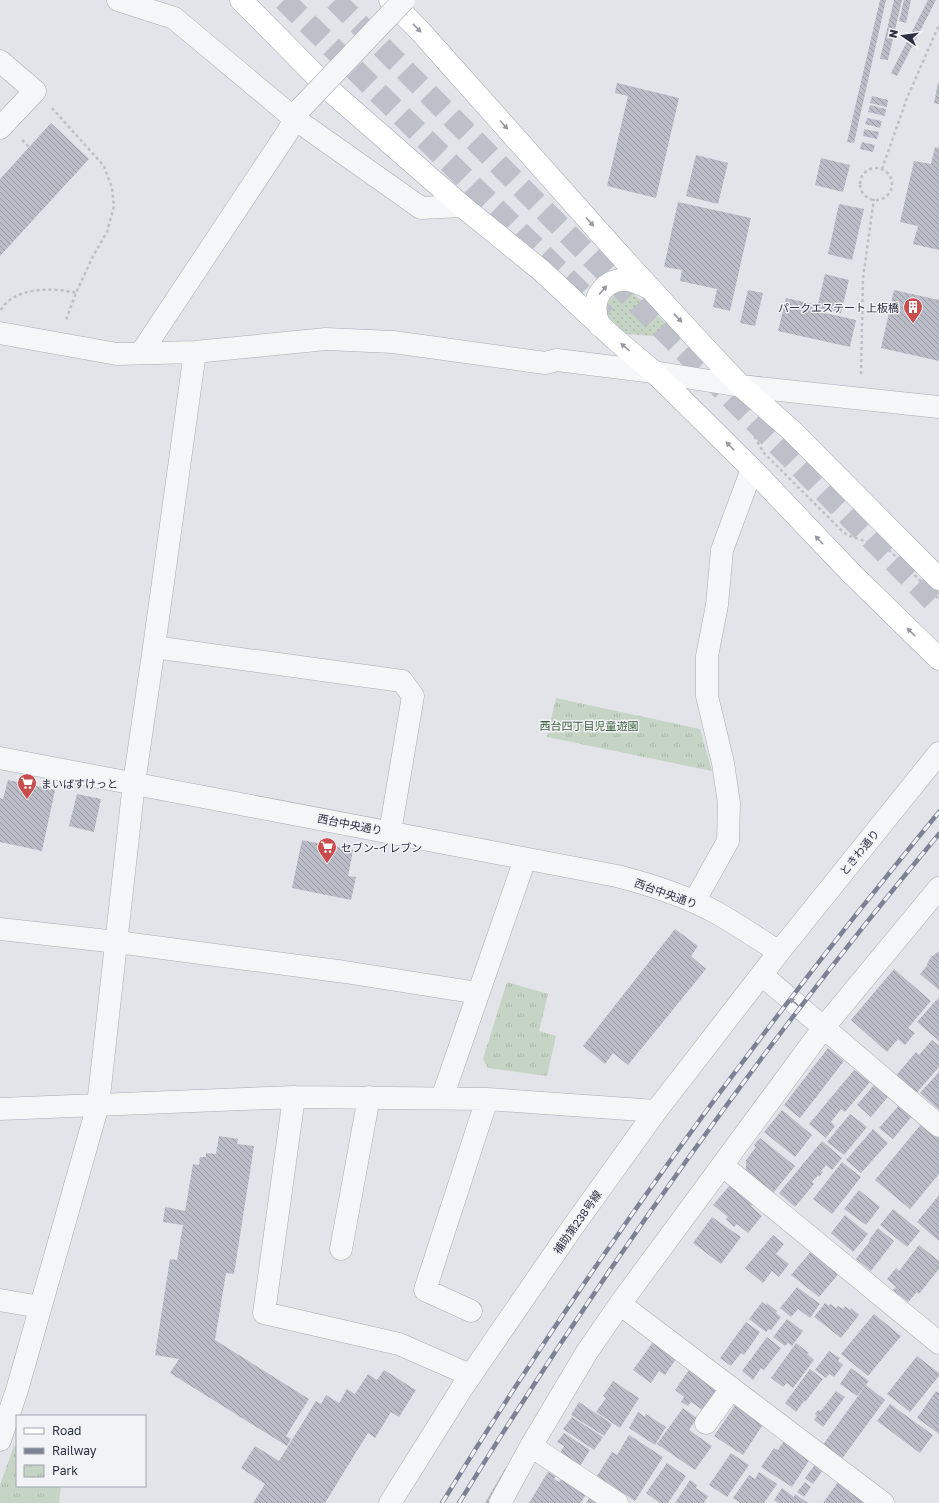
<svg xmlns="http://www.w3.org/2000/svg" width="939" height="1503" font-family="'Golos Text','Noto Sans JP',sans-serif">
  <defs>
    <pattern id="grass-dots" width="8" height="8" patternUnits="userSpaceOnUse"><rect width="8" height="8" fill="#c5d4c4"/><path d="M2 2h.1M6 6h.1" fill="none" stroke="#a9b6aa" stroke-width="1.8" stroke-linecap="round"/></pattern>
    <pattern id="park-tufts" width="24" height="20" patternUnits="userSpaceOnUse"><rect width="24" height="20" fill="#c5d4c4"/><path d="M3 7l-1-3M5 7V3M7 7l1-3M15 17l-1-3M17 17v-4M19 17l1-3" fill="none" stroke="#a9b6aa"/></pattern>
    <pattern id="building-back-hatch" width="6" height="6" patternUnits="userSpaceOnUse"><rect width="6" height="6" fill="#babdc7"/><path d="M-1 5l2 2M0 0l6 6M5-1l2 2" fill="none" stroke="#979aa3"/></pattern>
  </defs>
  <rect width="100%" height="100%" fill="#e2e4ea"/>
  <!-- grass -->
  <path fill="url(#grass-dots)" d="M620,292L633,293L682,338L626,334L607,315C606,304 609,296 620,292Z"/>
  <!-- park -->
  <path fill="url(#park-tufts)" d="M556,698L700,729L712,771L547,737Z
    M507,982L548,994L539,1031L556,1036L547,1076L488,1068L483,1059Z
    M14,1446L17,1447V1486H61L59,1503H0V1485Z"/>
  <!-- building -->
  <path fill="url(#building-back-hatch)" d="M880,0H886L854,143L847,142Z
    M894,0H902L888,60L880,59Z
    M904,0H911L906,23L899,21Z
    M928,0H936L897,76L891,73Z
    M617,83L679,98L656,198L607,186L628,96L615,93Z
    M938,83H939V104L934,103Z
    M872,96L888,100L887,107L870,103Z
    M870,105L886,109L885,116L868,112Z
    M867,118L882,121L880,128L865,124Z
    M51,123L89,159L0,256V179Z
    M864,129L879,132L877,139L863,136Z
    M862,142L875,145L873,152L860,149Z
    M935,147L939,148V250L913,244L918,226L900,222L914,161L931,164Z
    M696,155L728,163L718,204L686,196Z
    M821,158L850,165L843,192L815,185Z
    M678,202L751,218L730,311L713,307L717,289L680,281L682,270L664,267Z
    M839,204L864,209L852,260L828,254Z
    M825,274L849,280L841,313L817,308Z
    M748,290L763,293L755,326L740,323Z
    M894,290L939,300V361L881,348Z
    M786,298L814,304L812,310L856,320L850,347L778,331Z
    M8,780L55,790L42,851L0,842V798L3,799Z
    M77,794L101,799L94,832L69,826Z
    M302,840L353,850L348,876L356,877L351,900L292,888Z
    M675,929L698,946L691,956L706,969L628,1065L613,1053L605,1064L583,1046Z
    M939,951V990L920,974L926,967L928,962L931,957Z
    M894,969L931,1001L908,1028L915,1033L905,1045L898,1039L887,1052L851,1020Z
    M938,998L939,1000V1041L917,1022Z
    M932,1040L939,1046V1067L913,1097L893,1079L916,1052L919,1055Z
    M828,1048L844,1061L800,1118L784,1105Z
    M854,1070L870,1082L845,1112L841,1109L831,1122L835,1126L826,1138L809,1124Z
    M939,1072V1110L920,1093Z
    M879,1079L893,1091L871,1117L857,1105Z
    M901,1103L914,1114L893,1139L879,1128Z
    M782,1110L812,1135L795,1157L764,1132Z
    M850,1114L867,1127L844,1155L827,1142Z
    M922,1123L939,1137V1174L910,1209L875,1180Z
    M873,1129L888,1143L861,1173L846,1160Z
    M219,1136L238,1139L237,1144L254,1146L234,1274L226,1273L215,1340L309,1399L286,1436L291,1439L287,1446L170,1373L179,1359L155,1355L170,1259L177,1260L183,1225L163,1222L165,1207L185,1211L193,1164L199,1165L200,1157H206V1153L216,1154Z
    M760,1138L795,1166L773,1193L746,1171V1160L756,1147L754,1145Z
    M822,1141L842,1158L832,1170L826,1165L821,1171L823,1172L819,1177L818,1175L812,1182L814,1184L795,1207L779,1193Z
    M842,1162L861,1177L832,1214L813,1199Z
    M731,1184L754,1203L751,1206L762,1216L748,1233L737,1224L734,1227L726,1219L728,1217L713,1205Z
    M859,1190L880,1207L866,1225L844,1209Z
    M939,1195V1241L917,1222Z
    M893,1209L920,1231L907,1247L880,1225Z
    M845,1215L868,1234L853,1252L831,1233Z
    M712,1217L741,1237L721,1264L693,1243Z
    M878,1228L894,1241L871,1271L856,1259L870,1241L869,1240Z
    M773,1235L784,1244L776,1254L789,1264L779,1277L772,1271L763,1283L745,1268Z
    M919,1245L939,1261V1269L919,1294L917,1292L908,1302L893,1290L896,1287L887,1279L896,1268L899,1271Z
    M813,1249L841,1271L819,1297L791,1275Z
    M797,1287L820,1304L810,1318L798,1309L791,1317L780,1308Z
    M762,1302L766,1305L767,1303L777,1311L776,1313L781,1317L771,1330L769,1329L766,1332L749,1319Z
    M825,1303L829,1306L830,1304L836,1308L838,1306L843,1309L845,1306L850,1310L851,1308L859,1315L841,1338L814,1317Z
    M874,1314L901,1336L868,1376L841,1354Z
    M787,1319L803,1331L792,1346L788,1343L785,1346L773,1337Z
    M746,1322L760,1332L744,1355L741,1353L731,1366L720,1358Z
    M767,1337L781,1348L764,1370L761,1368L753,1380L742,1371Z
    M655,1339L678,1356L665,1375L659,1371L651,1383L633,1370Z
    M796,1343L809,1353L807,1354L814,1360L793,1388L787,1383L783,1387L771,1378Z
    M829,1351L840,1358L838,1361L843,1365L834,1377L829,1374L826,1378L815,1370Z
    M917,1356L939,1373V1376L910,1412L887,1394Z
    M691,1367L720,1388L704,1411L691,1402L688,1406L681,1402L684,1397L675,1390Z
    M851,1368L869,1381L857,1396L840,1384Z
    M810,1369L823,1379L805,1402L804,1401L796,1412L785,1403Z
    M384,1370L416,1390L399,1417L391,1412L375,1438L368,1433L325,1503H253L265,1484L241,1468L255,1446L279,1461L316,1401L321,1404L326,1395L339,1403L347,1389L355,1394L368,1374L377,1380Z
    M613,1381L639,1398L620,1428L596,1412L606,1398L603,1396Z
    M866,1385L885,1400L841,1460L822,1446Z
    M836,1391L845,1397L823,1427L814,1420L817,1416L815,1414L818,1410L821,1411Z
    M936,1391L939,1393V1434L917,1418Z
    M579,1402L612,1424L604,1436L571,1415Z
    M736,1404L764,1423L743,1455L714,1436Z
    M890,1404L933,1435L920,1453L877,1421Z
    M683,1408L697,1418L689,1430L712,1446L695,1470L657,1444Z
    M638,1412L645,1417L646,1414L666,1427L655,1445L629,1428Z
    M572,1417L603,1437L594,1450L563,1429Z
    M564,1433L590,1450L580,1466L560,1453L564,1446L557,1442Z
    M629,1435L663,1457L635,1501L597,1476L612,1452L617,1455Z
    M784,1441L810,1459L792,1487L761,1467L774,1448L778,1450Z
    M731,1453L749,1465L727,1497L709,1485Z
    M817,1462L825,1467L813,1484L805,1478Z
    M667,1463L686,1476L668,1503H660L646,1493Z
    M506,1467L513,1471L495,1503H485Z
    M548,1472L556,1476L554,1479L559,1482L562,1478L586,1494L581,1503H529Z
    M759,1472L777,1484L764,1503H740L733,1498L749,1475L755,1479Z
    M690,1480L697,1485L696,1488L708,1496L704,1503H675Z
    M805,1482L811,1487L804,1497L797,1492Z
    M838,1482L867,1503H823Z
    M782,1488L794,1497L795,1494L808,1503H778L774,1500Z
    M591,1495L604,1503H586Z"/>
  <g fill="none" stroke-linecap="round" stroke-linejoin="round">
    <!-- major-tunnel -->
    <path stroke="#bdc0c8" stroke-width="22" stroke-dasharray="22 11" stroke-linecap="butt" d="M284,0L607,318
      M335,0L939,607"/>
    <!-- minor casing -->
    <g stroke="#a7aab4" stroke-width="23">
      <path id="minor" d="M118,0L174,18L295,119L421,208L462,206
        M0,61L35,91L0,128
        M0,333L117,354L195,352L326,339L393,342L545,363L557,360L654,372L741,386L939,407
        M141,353L287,133L301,108
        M154,647L402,681L413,696L390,832
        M0,758L617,876C652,885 686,896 717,913C738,925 759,939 779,952
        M694,902L728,841L729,803L723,763L707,696V656L717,605L722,550L752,469
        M0,929L117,942L345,972L478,993
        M762,975L939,1126
        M294,1097L264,1313L399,1344L470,1375
        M442,1098L525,859
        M0,1109L294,1097L487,1099L656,1111
        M722,1165L939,1343
        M341,1249L369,1097
        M0,1300L40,1307
        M620,1304L883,1503
        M471,1311L425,1290L487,1099
        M706,1423L731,1389
        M0,1440L17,1390L98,1105L134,783L154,647L195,352
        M531,1446L617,1503
        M390,1503L462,1388L572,1228L656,1111L779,952L939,753
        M500,1503L531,1446L587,1352L620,1304L824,1027L939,888"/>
    </g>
    <!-- major casing -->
    <g stroke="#a2a7b5" stroke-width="23">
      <path id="major" d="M241,0L334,94L462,206L542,271L616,340L654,372L752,469L851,573L939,659
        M390,0L421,32L617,252L704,347L741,386L791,430L939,579
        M600,326C599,322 596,318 596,314C593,295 606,279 626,280C634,280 642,285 649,288"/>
    </g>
    <!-- path -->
    <path stroke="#bcbfc5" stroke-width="2.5" stroke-dasharray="3 3" stroke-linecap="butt" d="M52,108L104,166L112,188L114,206L107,232L93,256L76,293L66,320
      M22,140L29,147
      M860 184a16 16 0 1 1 32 0a16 16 0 1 1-32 0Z
      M882,169L907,98L939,25
      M1,310C13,287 55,287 76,293
      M861,374L863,278L874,199"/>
    <!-- minor -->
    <use href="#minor" stroke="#f5f6f8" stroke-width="22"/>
    <!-- major -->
    <use href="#major" stroke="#fff" stroke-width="22"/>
    <!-- rail casing -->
    <g stroke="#7c8293" stroke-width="4.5">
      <path id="rail" d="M442,1503C591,1260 758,1032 939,812
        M459,1503C603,1269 763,1045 939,834"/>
    </g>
    <!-- rail -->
    <use href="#rail" stroke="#f2f3f7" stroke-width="3" stroke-dasharray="9" stroke-linecap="butt"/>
    <!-- minor-bridge casing -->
    <g stroke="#a7aab4" stroke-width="23" stroke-linecap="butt">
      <path id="minor-bridge" d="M301,108L404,0"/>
    </g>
    <!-- path-bridge -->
    <path stroke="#bcbfc5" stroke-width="2.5" stroke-dasharray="3 3" stroke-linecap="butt" d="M749,426L763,452L841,530L847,535L888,549L939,599"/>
    <!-- minor-bridge -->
    <use href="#minor-bridge" stroke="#f5f6f8" stroke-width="22"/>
  </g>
  <!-- one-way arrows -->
  <defs><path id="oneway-solid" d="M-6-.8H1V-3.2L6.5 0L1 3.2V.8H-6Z"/></defs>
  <g fill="#9598a0">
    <use href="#oneway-solid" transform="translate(417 28) rotate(46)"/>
    <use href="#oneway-solid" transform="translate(504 125) rotate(48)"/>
    <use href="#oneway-solid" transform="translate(590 222) rotate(48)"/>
    <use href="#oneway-solid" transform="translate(603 290) rotate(-48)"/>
    <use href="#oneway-solid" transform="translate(678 318) rotate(47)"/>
    <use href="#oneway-solid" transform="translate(625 347) rotate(-140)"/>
    <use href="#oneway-solid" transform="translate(730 446) rotate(-134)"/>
    <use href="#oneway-solid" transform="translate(819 540) rotate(-134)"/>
    <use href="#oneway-solid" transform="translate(911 632) rotate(-136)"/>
  </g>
  <use fill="#90939d" href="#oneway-solid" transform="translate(794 1002) rotate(-140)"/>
  <!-- icons -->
  <defs>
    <g id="building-pin" transform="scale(1)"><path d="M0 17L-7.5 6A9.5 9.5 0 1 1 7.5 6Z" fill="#ca4d4e" stroke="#f2f3f7"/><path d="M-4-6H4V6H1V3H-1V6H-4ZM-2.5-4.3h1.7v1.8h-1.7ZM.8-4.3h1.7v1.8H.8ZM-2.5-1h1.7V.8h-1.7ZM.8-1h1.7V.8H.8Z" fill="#fff"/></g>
    <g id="supermarket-pin" transform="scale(1)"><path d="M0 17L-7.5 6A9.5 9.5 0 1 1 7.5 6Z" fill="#ca4d4e" stroke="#f2f3f7"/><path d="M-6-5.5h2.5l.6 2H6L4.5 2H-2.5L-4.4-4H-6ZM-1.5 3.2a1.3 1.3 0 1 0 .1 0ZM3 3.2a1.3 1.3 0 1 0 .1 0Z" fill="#fff"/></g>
  </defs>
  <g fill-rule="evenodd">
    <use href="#building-pin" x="913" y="307"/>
    <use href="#supermarket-pin" x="27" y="783"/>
    <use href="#supermarket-pin" x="327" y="847"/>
  </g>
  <g text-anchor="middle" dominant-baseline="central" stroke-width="3" stroke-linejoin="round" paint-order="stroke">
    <!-- poi labels -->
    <g font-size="11" fill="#2b3042" stroke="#f2f3f7" text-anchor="start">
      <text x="899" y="307" text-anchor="end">パークエステート上板橋</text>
      <text x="41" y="783">まいばすけっと</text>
      <text x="341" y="847">セブン-イレブン</text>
    </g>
    <!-- park labels -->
    <g font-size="11" fill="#3a5d39" stroke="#f2f3f7">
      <text x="589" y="725">西台四丁目児童遊園</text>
    </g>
    <!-- street labels -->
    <g font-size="11" fill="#2b3042" stroke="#f2f3f7">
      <text transform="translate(350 824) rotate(11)">西台中央通り</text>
      <text transform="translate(859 852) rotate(-51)">ときわ通り</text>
      <text transform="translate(666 893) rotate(20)">西台中央通り</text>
      <text transform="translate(577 1222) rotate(-55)">補助第238号線</text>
    </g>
  </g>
  <!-- legend -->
  <rect x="16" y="1415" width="130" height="72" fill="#f2f3f7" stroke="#a2a5af"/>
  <rect x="24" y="1428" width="20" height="6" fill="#ffffff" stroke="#a2a5af"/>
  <text x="52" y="1435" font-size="12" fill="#2b3042">Road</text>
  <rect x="24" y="1448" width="20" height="6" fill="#7c8293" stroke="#a2a5af"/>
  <text x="52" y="1455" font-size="12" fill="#2b3042">Railway</text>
  <rect x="24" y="1465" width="20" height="12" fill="url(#park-tufts)" stroke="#a2a5af"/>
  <text x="52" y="1475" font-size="12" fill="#2b3042">Park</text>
  <!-- north arrow -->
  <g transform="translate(903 36) rotate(283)" stroke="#f2f3f7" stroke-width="3" paint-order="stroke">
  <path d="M0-3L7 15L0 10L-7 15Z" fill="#2b3042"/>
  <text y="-6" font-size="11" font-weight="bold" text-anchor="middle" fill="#2b3042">N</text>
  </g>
</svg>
